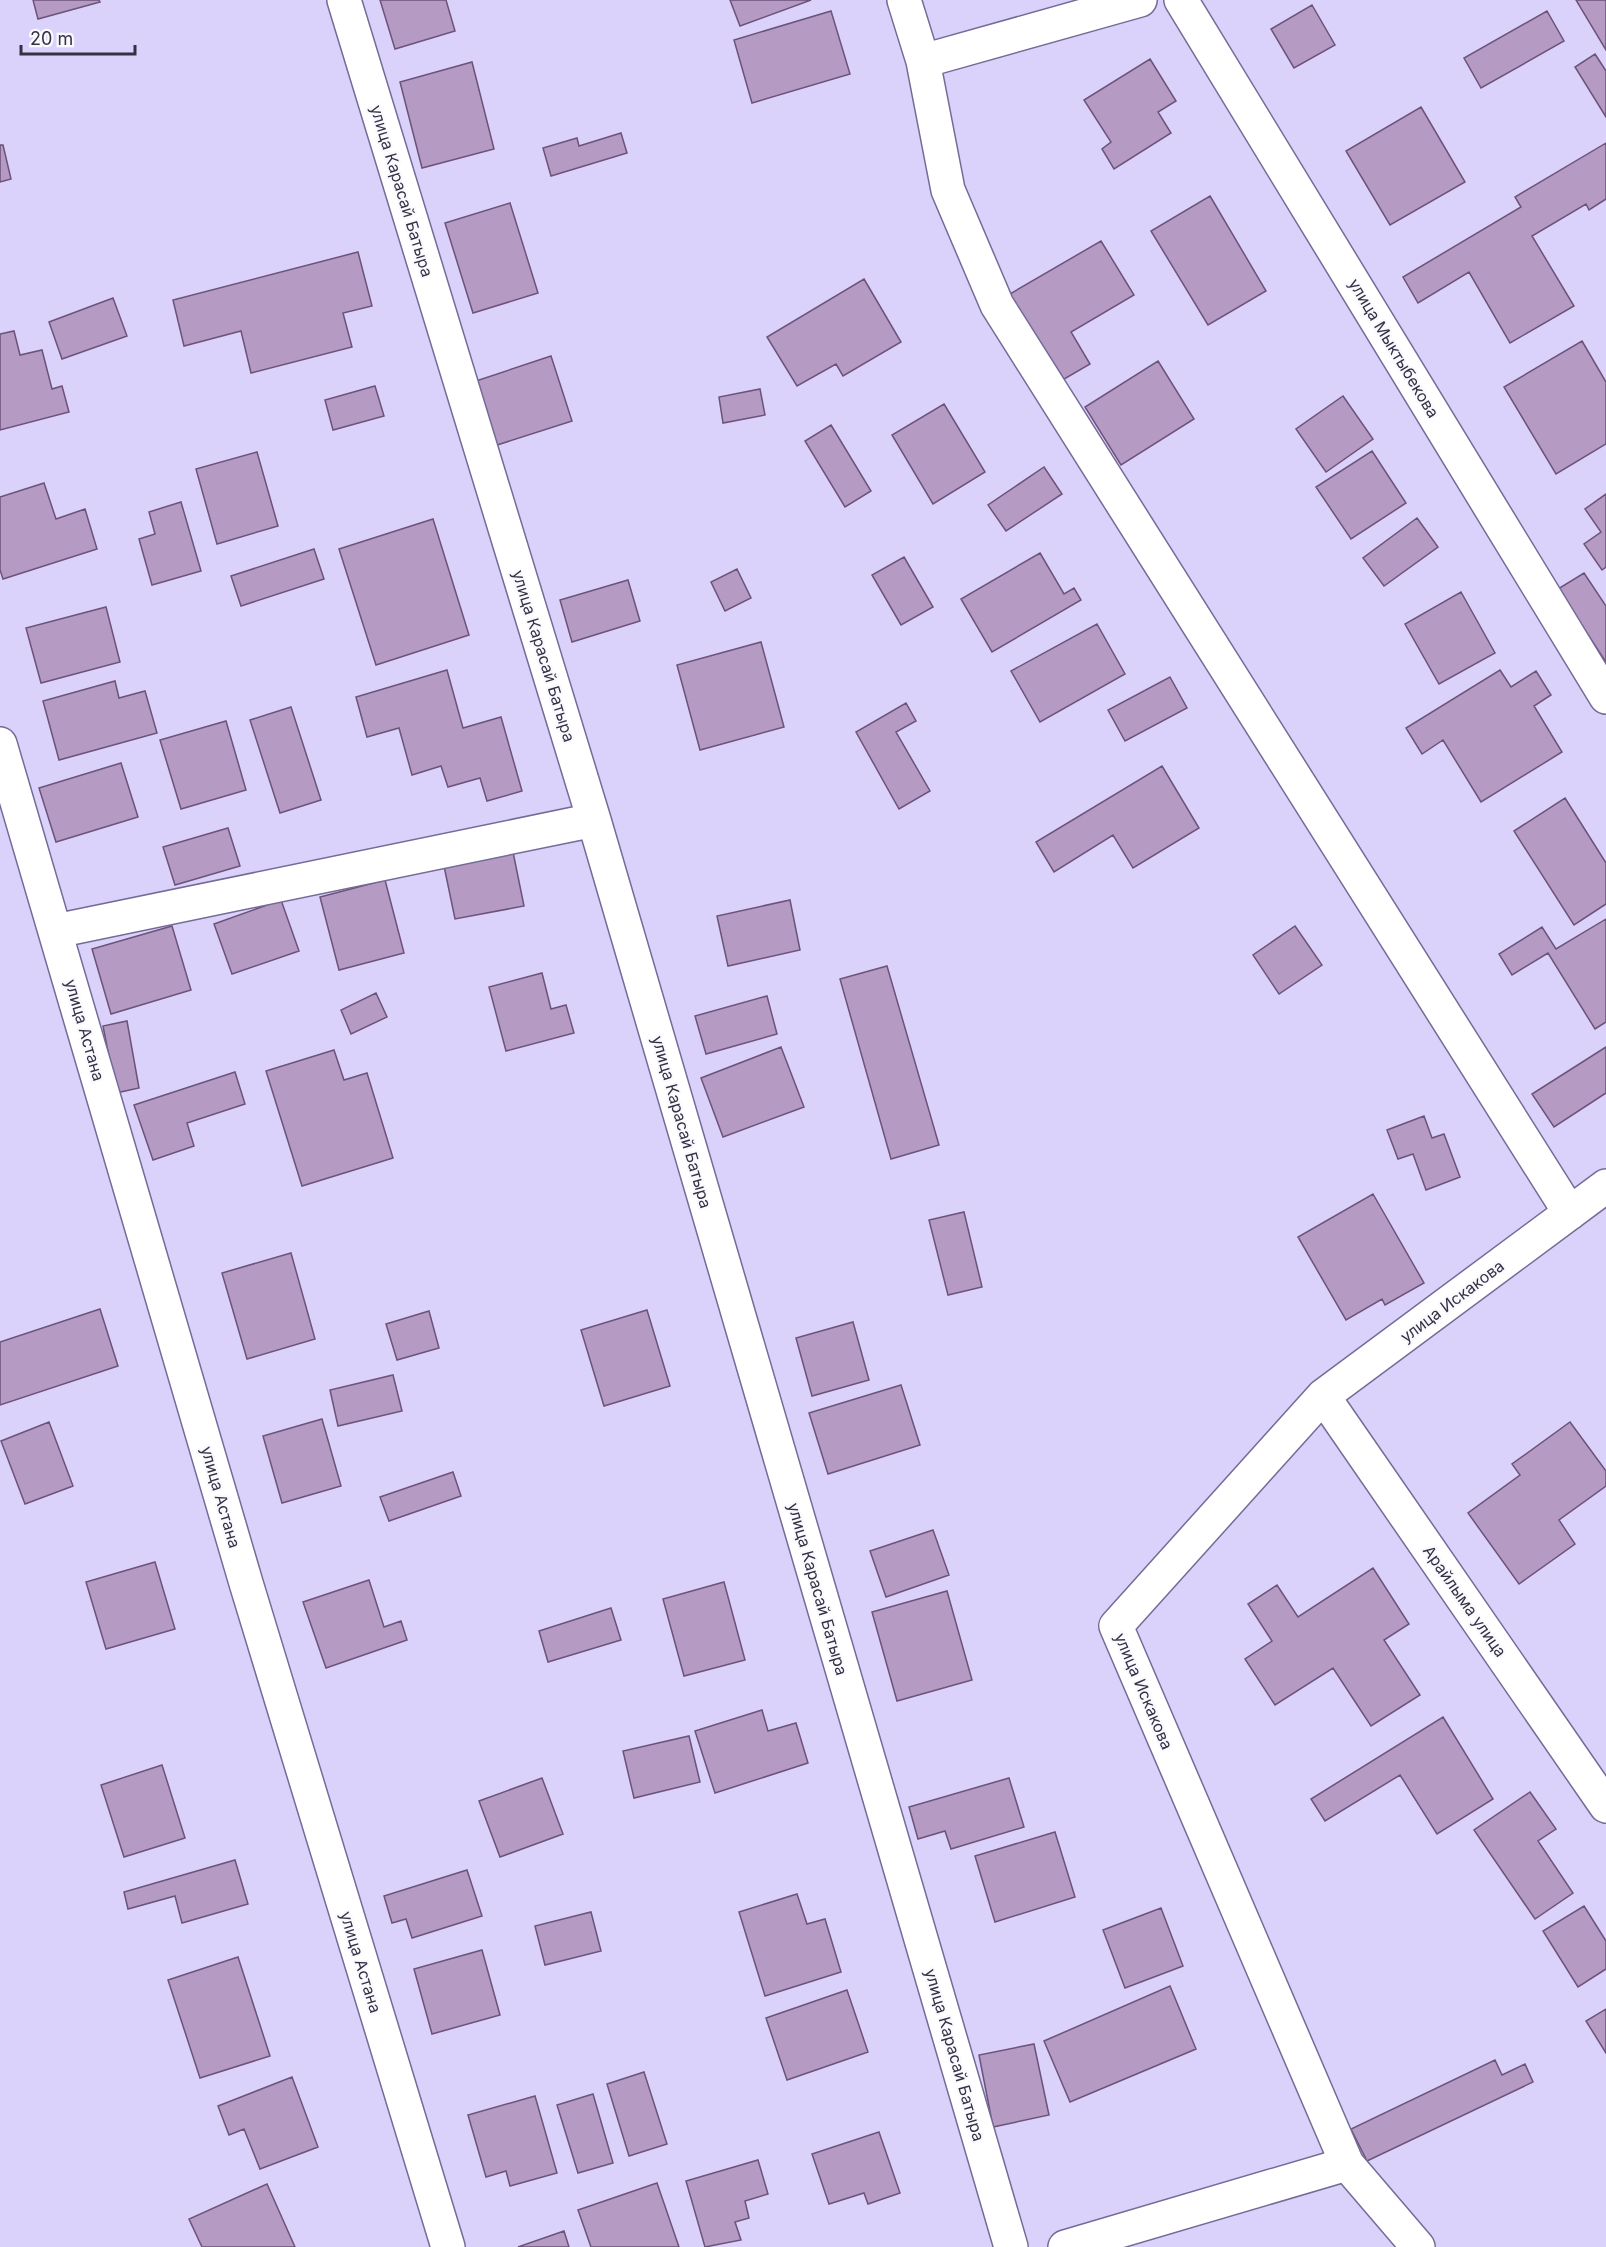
<svg xmlns="http://www.w3.org/2000/svg" width="1606" height="2247" font-family="Inter,sans-serif">
  <rect width="100%" height="100%" fill="#dad2fa"/>
  <!-- building -->
  <path fill="#b59ac4" stroke="#6c537a" stroke-width="1.5" d="M33,0H99L100,2L38,19Z
    M380,0H446L455,31L395,49Z
    M730,0H811L740,26Z
    M1576,0H1606V50Z
    M1312,5L1335,45L1294,68L1271,29Z
    M831,11L850,74L752,103L734,40Z
    M1547,11L1564,41L1481,88L1464,58Z
    M1595,54L1606,71V117L1575,67Z
    M1150,59L1176,101L1158,112L1171,133L1114,169L1102,149L1111,142L1084,100Z
    M472,62L494,149L422,168L400,82Z
    M1421,107L1465,182L1390,225L1346,151Z
    M621,133L627,153L551,176L543,148L577,138L579,146Z
    M1606,143V199L1589,210L1586,204L1532,236L1574,306L1510,343L1469,272L1418,303L1403,277L1521,207L1515,197Z
    M0,145H3L11,179L0,182Z
    M1210,196L1266,291L1208,325L1151,231Z
    M510,203L538,293L473,313L445,223Z
    M1101,241L1134,295L1071,332L1090,364L1054,385L1003,298Z
    M358,252L372,306L343,313L352,347L251,373L241,331L184,346L173,300Z
    M864,279L901,342L843,376L836,364L797,386L767,337Z
    M113,298L127,336L62,359L49,322Z
    M14,331L20,355L42,350L52,389L62,386L69,412L0,430V334Z
    M1582,341L1606,382V444L1556,474L1504,387Z
    M551,356L572,421L494,446L473,382Z
    M1158,361L1194,419L1121,465L1085,407Z
    M375,386L384,416L333,430L325,400Z
    M760,389L765,415L723,423L719,397Z
    M1343,396L1373,439L1326,472L1296,429Z
    M944,404L985,472L933,504L892,435Z
    M831,425L871,491L845,507L805,441Z
    M1372,451L1406,503L1351,539L1316,487Z
    M257,452L278,526L217,544L196,469Z
    M1044,467L1062,494L1006,531L988,505Z
    M44,483L56,519L85,509L97,549L3,579L0,570V497Z
    M1606,494V567L1602,570L1584,544L1601,532L1585,509Z
    M181,502L201,571L152,585L139,539L155,534L149,512Z
    M1417,518L1438,547L1384,586L1363,558Z
    M433,519L469,635L376,665L339,549Z
    M314,549L324,579L241,606L231,576Z
    M1040,553L1064,594L1074,588L1081,600L992,652L961,599Z
    M904,557L933,607L901,625L872,575Z
    M737,569L751,598L725,611L711,582Z
    M1584,573L1606,606V662L1558,589Z
    M628,580L640,621L572,642L560,600Z
    M1461,592L1495,653L1439,684L1405,624Z
    M106,607L120,662L41,683L26,628Z
    M1097,624L1125,674L1040,722L1011,671Z
    M761,642L784,727L700,750L677,665Z
    M447,670L463,728L501,717L522,791L487,801L480,778L448,787L441,766L412,775L399,728L367,737L356,697Z
    M1500,670L1511,687L1536,671L1551,695L1534,706L1562,752L1481,802L1443,740L1422,754L1406,728Z
    M1170,677L1187,708L1125,741L1108,710Z
    M115,681L119,698L145,691L157,733L59,760L43,701Z
    M906,703L916,721L896,732L930,791L899,809L856,732Z
    M291,707L321,800L280,813L250,720Z
    M226,721L246,790L181,809L160,740Z
    M121,763L138,817L56,842L39,788Z
    M1162,766L1199,828L1133,868L1113,835L1054,872L1036,842Z
    M1565,798L1606,863V904L1574,925L1514,831Z
    M228,828L240,866L175,885L163,847Z
    M513,852L524,906L455,919L444,866Z
    M385,880L404,953L339,970L320,897Z
    M281,900L299,951L232,974L214,924Z
    M790,900L800,950L728,966L717,916Z
    M1606,919V1022L1595,1029L1548,953L1512,975L1499,954L1542,927L1556,949Z
    M172,926L191,990L111,1014L92,949Z
    M1295,926L1322,965L1279,994L1253,955Z
    M887,966L939,1145L891,1159L840,979Z
    M542,973L551,1009L566,1005L574,1033L506,1051L489,987Z
    M376,993L387,1017L351,1034L341,1010Z
    M767,996L777,1034L706,1054L695,1016Z
    M127,1021L139,1088L116,1093L103,1026Z
    M781,1047L804,1107L723,1137L701,1078Z
    M1606,1047V1093L1554,1127L1532,1094Z
    M334,1050L344,1080L367,1073L393,1158L302,1186L266,1071Z
    M235,1072L245,1104L187,1123L194,1146L153,1160L134,1105Z
    M1424,1116L1432,1138L1444,1134L1460,1177L1426,1190L1413,1154L1398,1159L1387,1130Z
    M1373,1194L1424,1283L1385,1305L1382,1299L1346,1320L1298,1237Z
    M964,1212L982,1287L948,1295L929,1220Z
    M291,1253L315,1339L247,1359L222,1273Z
    M100,1309L118,1366L0,1405V1342Z
    M647,1310L670,1386L604,1406L581,1330Z
    M429,1311L439,1348L397,1360L386,1324Z
    M853,1322L869,1380L812,1396L796,1338Z
    M393,1375L402,1411L338,1426L330,1390Z
    M901,1385L920,1445L828,1474L809,1413Z
    M322,1419L341,1486L282,1503L263,1436Z
    M49,1422L73,1486L25,1504L1,1441Z
    M1570,1422L1606,1471V1486L1559,1520L1575,1544L1519,1584L1468,1513L1520,1475L1512,1464Z
    M453,1472L461,1496L389,1521L380,1497Z
    M933,1530L949,1575L886,1597L870,1551Z
    M155,1562L175,1629L106,1649L86,1582Z
    M1373,1568L1409,1624L1384,1640L1420,1695L1371,1726L1333,1668L1275,1705L1245,1659L1272,1641L1248,1604L1277,1585L1298,1617Z
    M369,1580L384,1627L401,1621L407,1640L326,1668L303,1602Z
    M724,1582L745,1660L684,1676L663,1599Z
    M947,1591L972,1680L897,1701L872,1612Z
    M611,1608L621,1640L548,1662L539,1631Z
    M762,1710L768,1731L796,1723L808,1763L715,1793L695,1731Z
    M1443,1717L1493,1799L1437,1834L1400,1775L1325,1821L1311,1799Z
    M689,1736L700,1782L634,1798L623,1751Z
    M162,1765L185,1838L124,1857L101,1785Z
    M542,1778L563,1834L500,1857L479,1801Z
    M1009,1778L1024,1827L951,1849L945,1831L918,1839L909,1807Z
    M1530,1792L1556,1829L1538,1841L1573,1893L1535,1919L1474,1830Z
    M1055,1832L1075,1897L995,1922L975,1856Z
    M235,1860L248,1904L182,1923L175,1896L128,1909L124,1892Z
    M467,1870L482,1916L412,1938L406,1919L392,1923L384,1896Z
    M797,1894L807,1924L825,1919L841,1972L765,1996L739,1912Z
    M1584,1906L1606,1941V1969L1578,1987L1543,1931Z
    M1161,1908L1183,1966L1125,1988L1103,1930Z
    M591,1912L601,1951L545,1965L535,1926Z
    M482,1950L500,2015L432,2034L414,1969Z
    M238,1957L270,2056L200,2078L168,1980Z
    M1170,1986L1196,2049L1070,2102L1044,2041Z
    M847,1990L868,2052L787,2080L766,2018Z
    M1606,2009V2053L1586,2021Z
    M1034,2044L1049,2115L993,2127L979,2055Z
    M1495,2060L1502,2075L1525,2064L1533,2082L1367,2161L1351,2129Z
    M644,2072L667,2144L629,2156L607,2084Z
    M292,2077L318,2147L260,2169L244,2129L229,2135L218,2106Z
    M593,2094L613,2163L578,2173L557,2105Z
    M535,2096L557,2173L510,2186L506,2171L486,2177L468,2115Z
    M879,2132L900,2193L868,2204L864,2193L829,2204L812,2154Z
    M758,2160L768,2194L745,2201L749,2218L735,2222L741,2240L705,2247L686,2181Z
    M657,2183L679,2247H591L578,2210Z
    M267,2184L295,2247H202L189,2219Z
    M564,2231L569,2247H518Z"/>
  <g fill="none" stroke-linecap="round" stroke-linejoin="round">
    <!-- minor casing -->
    <g stroke="#746b97" stroke-width="36">
      <path id="minor" d="M344,0L594,820L1011,2247
        M904,0L923,61L948,190L997,305L1570,1213
        M1181,0L1606,697
        M923,61L1140,0
        M0,744L246,1583L448,2247
        M56,931L594,820
        M1323,1396L1606,1806
        M1065,2247L1347,2164
        M1418,2247L1347,2164L1116,1626L1323,1396L1606,1186"/>
    </g>
    <!-- minor -->
    <use href="#minor" stroke="#fff" stroke-width="33"/>
  </g>
  <g text-anchor="middle" dominant-baseline="central" stroke-width="4.5" stroke-linejoin="round" paint-order="stroke">
    <!-- street labels -->
    <g font-size="16" fill="#353144" stroke="#faf9fe">
      <text transform="translate(402 191) rotate(73)">улица Карасай Батыра</text>
      <text transform="translate(1394 348) rotate(59)">улица Мыктыбекова</text>
      <text transform="translate(544 656) rotate(73)">улица Карасай Батыра</text>
      <text transform="translate(85 1030) rotate(74)">улица Астана</text>
      <text transform="translate(682 1122) rotate(74)">улица Карасай Батыра</text>
      <text transform="translate(1452 1301) rotate(-37)">улица Искакова</text>
      <text transform="translate(221 1497) rotate(74)">улица Астана</text>
      <text transform="translate(818 1589) rotate(74)">улица Карасай Батыра</text>
      <text transform="translate(1465 1601) rotate(55)">Арайлыма улица</text>
      <text transform="translate(1144 1691) rotate(67)">улица Искакова</text>
      <text transform="translate(361 1962) rotate(73)">улица Астана</text>
      <text transform="translate(955 2055) rotate(74)">улица Карасай Батыра</text>
    </g>
  </g>
  <!-- scale -->
  <path d="M21 45v9h114v-9" fill="none" stroke="#353144" stroke-width="3"/>
  <text x="30" y="45" font-size="18" fill="#353144" stroke="#faf9fe" stroke-width="4.5" paint-order="stroke">20 m</text>
</svg>
